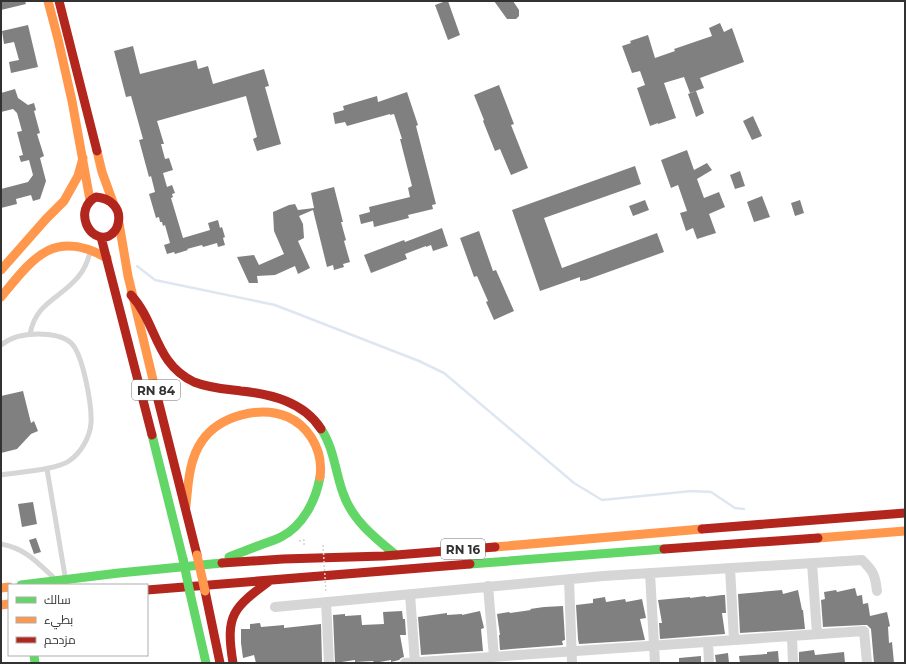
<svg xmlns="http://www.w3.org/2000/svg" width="906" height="664" font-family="Montserrat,Cairo,sans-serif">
  <rect width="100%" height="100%" fill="#fff"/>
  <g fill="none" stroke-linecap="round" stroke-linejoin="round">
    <!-- stream -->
    <path stroke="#dee7f1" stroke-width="2.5" d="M137,266L155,280L275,305L419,361L444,373L574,483L602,500L692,491L711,492L735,508L744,509"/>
  </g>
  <!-- building -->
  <path fill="#808080" d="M1,1H25L26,4L1,10Z
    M446,1H448L460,35L448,40L435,5Z
    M494,1H513L519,10V16L516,19H507Z
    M720,23L724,32L732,28L744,62L700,78L704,88L690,93L684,77L664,83L676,118L658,124V123L650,126L637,88L645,85L640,71L632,73L622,46L631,43L630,41L648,35L655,58L675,51L674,49L712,36L709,28Z
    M28,25L38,67L11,73L9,62L19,60L14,42L4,44L2,31Z
    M133,46L140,74L196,60L198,69L208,66L213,84L264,69L269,86L265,87L281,144L257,151L253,139L257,137L246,96L157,121L164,144H161L165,159L169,158L173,170L163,173L167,187L172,185L175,193L172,194L173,197L171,198L183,238L210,230L208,223L218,220L220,228L222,227L225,237L223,238L225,245L218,247L217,243L203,247L202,245L187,249L188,250L175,254L174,252L167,254L164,245L170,243L165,225L163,226L162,222H160L159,217L156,218L149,194L155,192L151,176L149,177L139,140L143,139L131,96L126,97L114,51Z
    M499,85L514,124L511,125L528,168L511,175L500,149L495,151L483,121L484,120L474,95Z
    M15,89L18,98L28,105L34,103L36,110L34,111L40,133L37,134L44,156L40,158L46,181L40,199L33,201L31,195L16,199L17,204L1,208V189L28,182L33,175L29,160L21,162L19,156L23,155L17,132L22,131L17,113L13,109L1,112V93Z
    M696,91L704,113L696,117L688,94Z
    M407,92L418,125L416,126L436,204L432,205L433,209L408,215L409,218L374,227L373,221L361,224L359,215L370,212L369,207L410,197L408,188L412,186L400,139H402L394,114L390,115V114L347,126L345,122L335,124L333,113L344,110L343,106L377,96L378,102Z
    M753,116L762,136L752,140L743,121Z
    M687,150L694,170L707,163L712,170L697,179L704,198L719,192L725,207L709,214L716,233L697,239L693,228L686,231L680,213L687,211L678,185L671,188L661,160Z
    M635,166L641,184L544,218L562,268L657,233L664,252L586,280L580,281V277L540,291L512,210Z
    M740,171L745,186L735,189L730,175Z
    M334,187L343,222H341L346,240L344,241L350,262L343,264L344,267L334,270L333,265L327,267L313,210L299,216L303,224L304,238L298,241L310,268L298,274L295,266L275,275L257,276L258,283H249L237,257L254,255L259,265L284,254L274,231L273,212L289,205L295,204L298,210L314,208L311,193Z
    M762,196L770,217L754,222L747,202Z
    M645,200L649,210L633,216L629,206Z
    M800,200L804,213L795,216L791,203Z
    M442,228L448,246L433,251L431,245L426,247V246L405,254L407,259L371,273L364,255L404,240L405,242Z
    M479,231L493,271L496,270L514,311L494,320L486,302L488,301L477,276L474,277L460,238Z
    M23,391L31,423L34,421L38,431L31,434L17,449L1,453V396Z
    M33,502L37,524L22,527L18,504Z
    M36,538L41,552L34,554L29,540Z
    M855,588L857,596L862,595L863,604L868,603L870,616L887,612L890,626L888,627L889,643L892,642L894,663H874L871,629L867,625H864L823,627L821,600L825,599L824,592L836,590L837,592Z
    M782,590L783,594L798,590L802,610H803L805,629L740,633L738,594Z
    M722,595H725L726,613H722L725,634L660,639L659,623H662L658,600L690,597V598L705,596L706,597Z
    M605,597L606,602L625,599L626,602L642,599L646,618L640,619L645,640L579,644L578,639L576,605L593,603V599Z
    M563,606L565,640L562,641L563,645L500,650L499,635H500L497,614L509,612L510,613L531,610L530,609L544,607Z
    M402,611L403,619H405L406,635H400L404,657L401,658L399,660L391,662V660L374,663L373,661L355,662V660L335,663L333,615L345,614V616L361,615L362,625L384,624L383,612Z
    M480,611L484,628L481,629L483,651L421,655L418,617L447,613V615L462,614V615Z
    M260,623L261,627L284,625V628L321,624L322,663H256L254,655L243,658L241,643V629H250V624Z
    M814,650L815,655L844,652L845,663H799V652Z
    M778,651L779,663H740L739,656L767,654V652Z
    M728,653L729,663H716L715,655Z
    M701,656V663H679V658Z"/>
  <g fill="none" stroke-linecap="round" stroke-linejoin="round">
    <!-- path -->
    <path stroke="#d4d4d4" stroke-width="1.5" stroke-dasharray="2 2" stroke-linecap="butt" d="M299,541L304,540V546"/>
    <!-- lane -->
    <path stroke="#d6d6d6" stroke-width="5" d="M30,334C36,302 60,299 78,277C84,270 88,261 90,252
      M1,345C11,337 25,334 38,334C48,334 61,335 70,342C83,352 92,406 91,423C90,437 81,453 69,461C56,470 18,472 1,475
      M47,469L65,576
      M1,544C24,548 36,561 53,577"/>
    <!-- street -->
    <path stroke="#d6d6d6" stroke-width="10" d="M812,563L817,634
      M730,568L734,640
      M650,573L655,663
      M569,579L572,663
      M488,586L494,657
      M410,594L415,663
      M326,602L329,663
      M275,607L603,576L862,560C873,571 875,574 877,591
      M792,636L793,663
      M708,642L709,663
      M405,663L864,631L867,663"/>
    <!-- fast -->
    <path stroke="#63d668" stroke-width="9" d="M321,429C334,448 335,471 343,493C352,520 375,538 396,555
      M152,435L183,559
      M229,557C240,553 252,548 263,544C269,542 275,540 281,537C303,526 316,500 320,477
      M470,564L664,549
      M21,585L119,573L222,563
      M190,593L206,663
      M34,655L35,663"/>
    <!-- slow -->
    <path stroke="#ff974d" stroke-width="9" d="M48,1L58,39L72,101L90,200
      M97,151L102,172L114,205
      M119,223L128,276L154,384
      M1,270L46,219L64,201L78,176L83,158
      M1,297C33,258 54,228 107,258
      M186,506C188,485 189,459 202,441C219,416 260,405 288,417C297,421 305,428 311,437C319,449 322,462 320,477
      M818,538L905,531
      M495,547L702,529
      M1,588L9,587
      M1,605L9,604"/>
    <!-- jam -->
    <path stroke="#b3261e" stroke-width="9" d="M59,1L97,151
      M96,197C110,198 122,208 118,224C117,229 114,233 109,236C89,244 73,209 96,197Z
      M101,237L152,435
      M131,295C157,323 155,364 194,382C209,388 225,389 241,391C271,394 304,402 321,429
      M154,384L197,555
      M702,529L905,513
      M664,549L818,538
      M222,563L283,559L384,556L495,547
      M147,590L470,564
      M205,591L220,663
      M233,663C225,614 233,608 271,580"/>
    <!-- path-bridge -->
    <path stroke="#d4d4d4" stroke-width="1.5" stroke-dasharray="2 2" stroke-linecap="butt" d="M323,545L326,593"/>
    <!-- fast-bridge -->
    <path stroke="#63d668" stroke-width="9" d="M183,559L190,593"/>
    <!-- slow-bridge -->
    <path stroke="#ff974d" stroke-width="9" d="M197,555L205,591"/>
  </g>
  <g text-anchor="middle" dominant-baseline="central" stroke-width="4" stroke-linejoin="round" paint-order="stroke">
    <!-- shield labels -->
    <g fill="#fff" stroke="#707070" stroke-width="1">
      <rect x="132" y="380" width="48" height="20" rx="3"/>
      <rect x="441" y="539" width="44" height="20" rx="3"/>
    </g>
    <g font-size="12" font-weight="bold" fill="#323232">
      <text x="156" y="390">RN 84</text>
      <text x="463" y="549">RN 16</text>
    </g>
  </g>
  <!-- border -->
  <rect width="906" height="664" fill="none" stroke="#323232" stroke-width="4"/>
  <!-- legend -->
  <rect x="8" y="584" width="140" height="72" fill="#ffffff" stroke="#adadad"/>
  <rect x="16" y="597" width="20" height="6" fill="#63d668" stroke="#adadad"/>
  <text x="44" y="604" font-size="12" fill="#323232">سالك</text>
  <rect x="16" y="617" width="20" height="6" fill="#ff974d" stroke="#adadad"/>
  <text x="44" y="624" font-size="12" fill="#323232">بطيء</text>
  <rect x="16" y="637" width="20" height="6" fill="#b3261e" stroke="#adadad"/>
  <text x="44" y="644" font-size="12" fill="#323232">مزدحم</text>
</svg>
